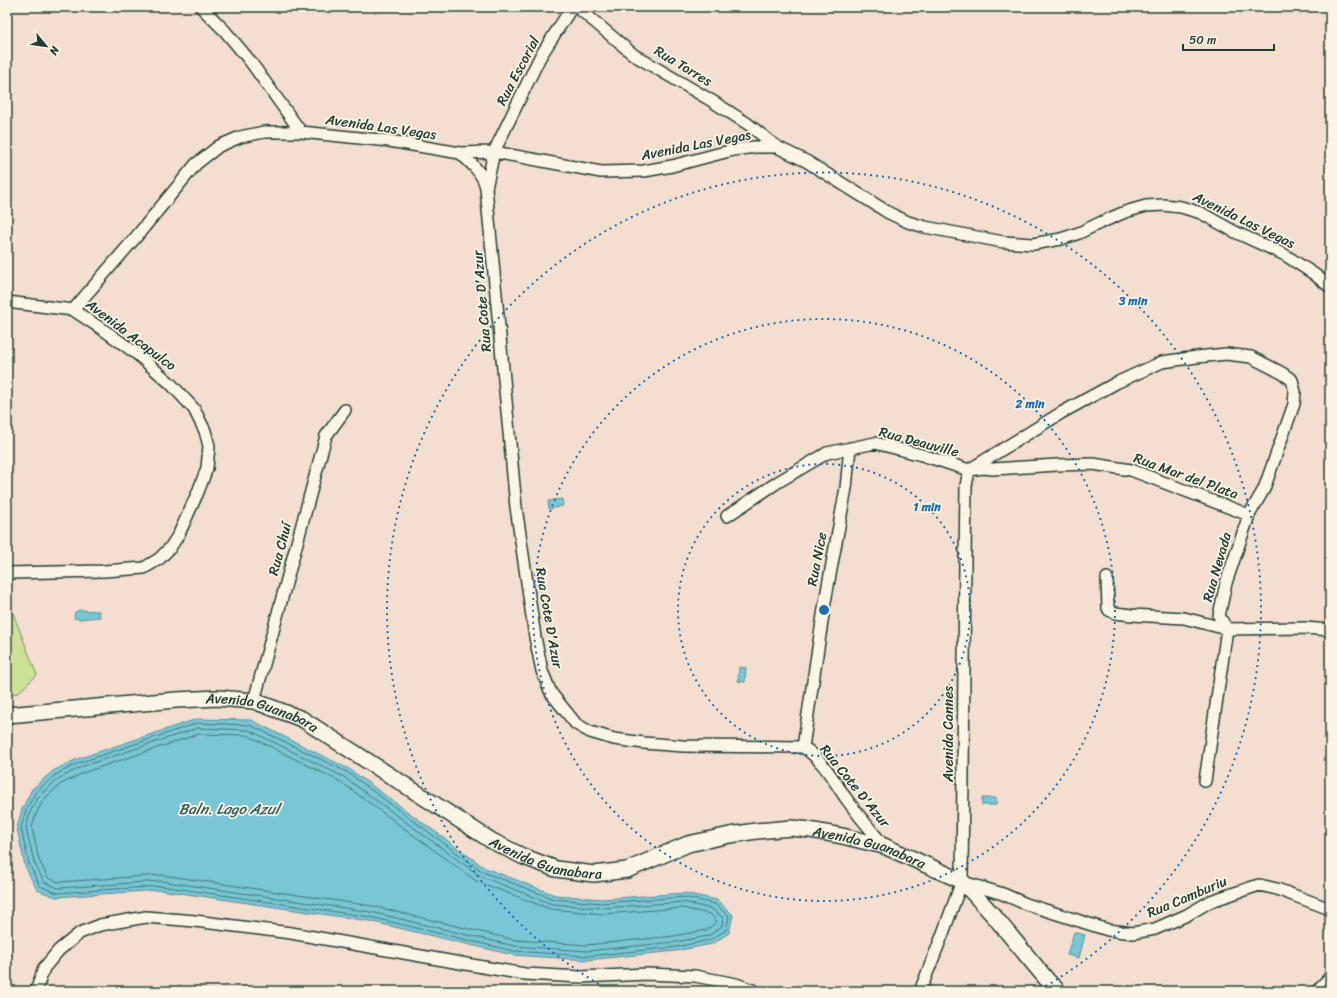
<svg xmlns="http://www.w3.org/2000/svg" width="1337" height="998" font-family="Sriracha,sans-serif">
  <rect width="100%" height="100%" fill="#f4decf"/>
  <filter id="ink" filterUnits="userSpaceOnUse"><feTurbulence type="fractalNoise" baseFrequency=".025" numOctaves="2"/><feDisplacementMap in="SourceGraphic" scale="8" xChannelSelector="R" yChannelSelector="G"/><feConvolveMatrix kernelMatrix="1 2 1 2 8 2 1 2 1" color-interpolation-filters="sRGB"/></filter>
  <g filter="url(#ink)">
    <!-- green -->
    <path fill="#cce196" stroke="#768f65" d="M7,598L37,675L18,693L7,695Z"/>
    <!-- water -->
    <path fill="#79c6d7" stroke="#558f96" d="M562,499L563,506L549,509L548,501Z
      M79,610L99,611L100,617L79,619L74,618L75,612Z
      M739,667L746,668L745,682L738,681Z
      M197,719L251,720L349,769L485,868L555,895L602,899L684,893L717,900L733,915L729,933L712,944L676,951L587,960L513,955L369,921L160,890L56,897L37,890L25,866L17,828L22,809L32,789L53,771L77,759Z
      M982,798H996V805H982Z
      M1074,932L1085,935L1079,958L1067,955Z"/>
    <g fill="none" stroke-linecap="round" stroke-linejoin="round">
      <!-- shore -->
      <path stroke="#437475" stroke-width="1" d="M198,723L250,725L347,772L483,872L554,899L602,903L683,897L715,904L729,916L726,930L710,940L676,947L587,956L514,951L370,917L161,886L57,893L40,886L29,864L21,828L26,810L36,792L55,775L79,763Z
        M198,728L249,730L344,777L480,876L552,904L603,908L683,902L712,909L723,918L722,926L708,936L675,942L587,951L514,946L371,912L161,881L58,888L44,882L34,862L26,828L30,812L40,795L58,779L81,767Z
        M199,734L247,735L341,782L476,881L550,909L603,914L682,908L710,914L716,920V923L706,930L674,936L587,945L515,940L372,906L162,875L59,882L48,878L39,860L32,828L36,814L44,799L61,784L83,773Z"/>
      <!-- street casing -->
      <g stroke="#1f3d34" stroke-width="14">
        <path id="street" d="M201,7L225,31L250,61L301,132
          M572,7L540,57L494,152L486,188L516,507L535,637L542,671L551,693L576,724L590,732L614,739L644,743L683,746L803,747C822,759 833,779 845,797C857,814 871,830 884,846
          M577,7L634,55L712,101L748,124L777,147
          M460,153C470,162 484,174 486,188
          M7,302L73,310L108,333L137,354L171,384L194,409L205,431L209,446L207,468L198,492L179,534L170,548L159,559L144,568L104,571L7,573
          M73,310L136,237L196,164L219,146L240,137L264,132H301L389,141L460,153L494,152L601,172L644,171L672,166L733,150L755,147H777L806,161L889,213L908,222L925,227L1003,242L1033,244L1061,239L1079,233L1102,222L1125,212L1146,206L1163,205L1181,207L1201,213L1235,232L1285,255L1314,274L1330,287
          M969,470L1061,413L1116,383L1162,362L1197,357L1226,354L1251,357L1282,373L1292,380L1295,392L1294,404L1264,489L1249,515L1226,583L1219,616L1227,629L1205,781
          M727,516L778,482L827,453L875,443L922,455L969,470L983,468L993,469L1057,465L1093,464L1131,470L1249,515
          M1107,578L1108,608L1109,610L1115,613L1132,615L1184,618L1227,629L1305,628L1330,630
          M254,701L326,436L345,410
          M803,747L825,602L846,488L850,448
          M963,882L1003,894L1026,904L1108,930L1133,933L1155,929L1187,915L1211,901L1259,885L1277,889L1330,909
          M36,991L44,968L59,950L80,933L100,925L146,917L195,921L291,933L483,967L525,974L581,977L647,974L695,976L736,984L755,991
          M920,991L942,936L962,881L965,560L966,486L969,470
          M1317,991L1330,977"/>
      </g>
      <!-- secondary casing -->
      <g stroke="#1f3d34" stroke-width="18">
        <g id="secondary">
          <path id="s1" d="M7,715L176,700L218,698L254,701L302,719L492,841L522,856L556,869L594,874L627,870L688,844L730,835L756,831L791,828L810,830L842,836L884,846L962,881L993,915L1048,981L1058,991"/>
        </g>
      </g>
      <!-- street -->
      <use href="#street" stroke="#fcf5e5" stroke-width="11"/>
      <!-- secondary -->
      <use href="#secondary" stroke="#fcf5e5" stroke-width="15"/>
    </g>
  </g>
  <!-- distance rings -->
  <g fill="none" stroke="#1f6fb2" stroke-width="2" stroke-dasharray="2 4">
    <circle cx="824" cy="610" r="146"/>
    <circle cx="824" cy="610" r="291"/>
    <path d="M609 990A437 437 0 1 1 1039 990"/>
  </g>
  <g text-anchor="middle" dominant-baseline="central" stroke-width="3.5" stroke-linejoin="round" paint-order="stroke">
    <!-- street labels -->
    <g font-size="14" fill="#1f3d34" stroke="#fcf5e5">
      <text transform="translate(683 66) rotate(31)">Rua Torres</text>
      <text transform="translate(518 71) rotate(-62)">Rua Escorial</text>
      <text transform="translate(381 127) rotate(8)">Avenida Las Vegas</text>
      <text transform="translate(696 145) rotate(-11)">Avenida Las Vegas</text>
      <text transform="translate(1244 220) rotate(26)">Avenida Las Vegas</text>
      <text transform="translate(482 301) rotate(-95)">Rua Cote D'Azur</text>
      <text transform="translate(131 335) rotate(37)">Avenida Acapulco</text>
      <text transform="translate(919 442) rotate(15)">Rua Deauville</text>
      <text transform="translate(1186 476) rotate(20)">Rua Mar del Plata</text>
      <text transform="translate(280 549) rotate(-75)">Rua Chuí</text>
      <text transform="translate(817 559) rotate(-79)">Rua Nice</text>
      <text transform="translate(1217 567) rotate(-74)">Rua Nevada</text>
      <text transform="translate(549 618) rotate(80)">Rua Cote D'Azur</text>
      <text stroke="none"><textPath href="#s1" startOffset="258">Avenida Guanabara</textPath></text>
      <text transform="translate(948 734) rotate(-90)">Avenida Cannes</text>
      <text transform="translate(855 786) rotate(51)">Rua Cote D'Azur</text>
      <text stroke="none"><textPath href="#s1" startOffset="918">Avenida Guanabara</textPath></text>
      <text stroke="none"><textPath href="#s1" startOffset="582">Avenida Guanabara</textPath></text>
      <text transform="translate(1187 897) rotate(-23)">Rua Camburiu</text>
    </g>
    <!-- water labels -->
    <g font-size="15" font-style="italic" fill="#365f5d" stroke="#fcf5e5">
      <text x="229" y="809">Baln. Lago Azul</text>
    </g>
  </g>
  <circle cx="824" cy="610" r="6" fill="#1f6fb2" stroke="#fcf5e5" stroke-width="2"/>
  <g font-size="12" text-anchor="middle" font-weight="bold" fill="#1f6fb2" stroke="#fcf5e5" stroke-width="3.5" stroke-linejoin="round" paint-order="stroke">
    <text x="1133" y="305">3 min</text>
    <text x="1030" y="408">2 min</text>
    <text x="927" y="511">1 min</text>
  </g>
  <!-- margin -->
  <rect width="1337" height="998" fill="none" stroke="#fcf5e5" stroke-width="24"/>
  <rect x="12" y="12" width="1313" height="974" fill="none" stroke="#1f3d34" stroke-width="1.5" filter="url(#ink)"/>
  <!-- north arrow -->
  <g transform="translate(46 46) rotate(119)" stroke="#fcf5e5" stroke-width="3" paint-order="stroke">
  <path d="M0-3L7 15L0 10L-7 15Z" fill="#1f3d34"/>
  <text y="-6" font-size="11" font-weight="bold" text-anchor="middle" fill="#1f3d34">N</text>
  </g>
  <!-- scale -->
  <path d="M1183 44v6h91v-6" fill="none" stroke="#1f3d34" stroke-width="2"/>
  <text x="1189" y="44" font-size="12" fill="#1f3d34" stroke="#fcf5e5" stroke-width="3" paint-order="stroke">50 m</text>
</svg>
